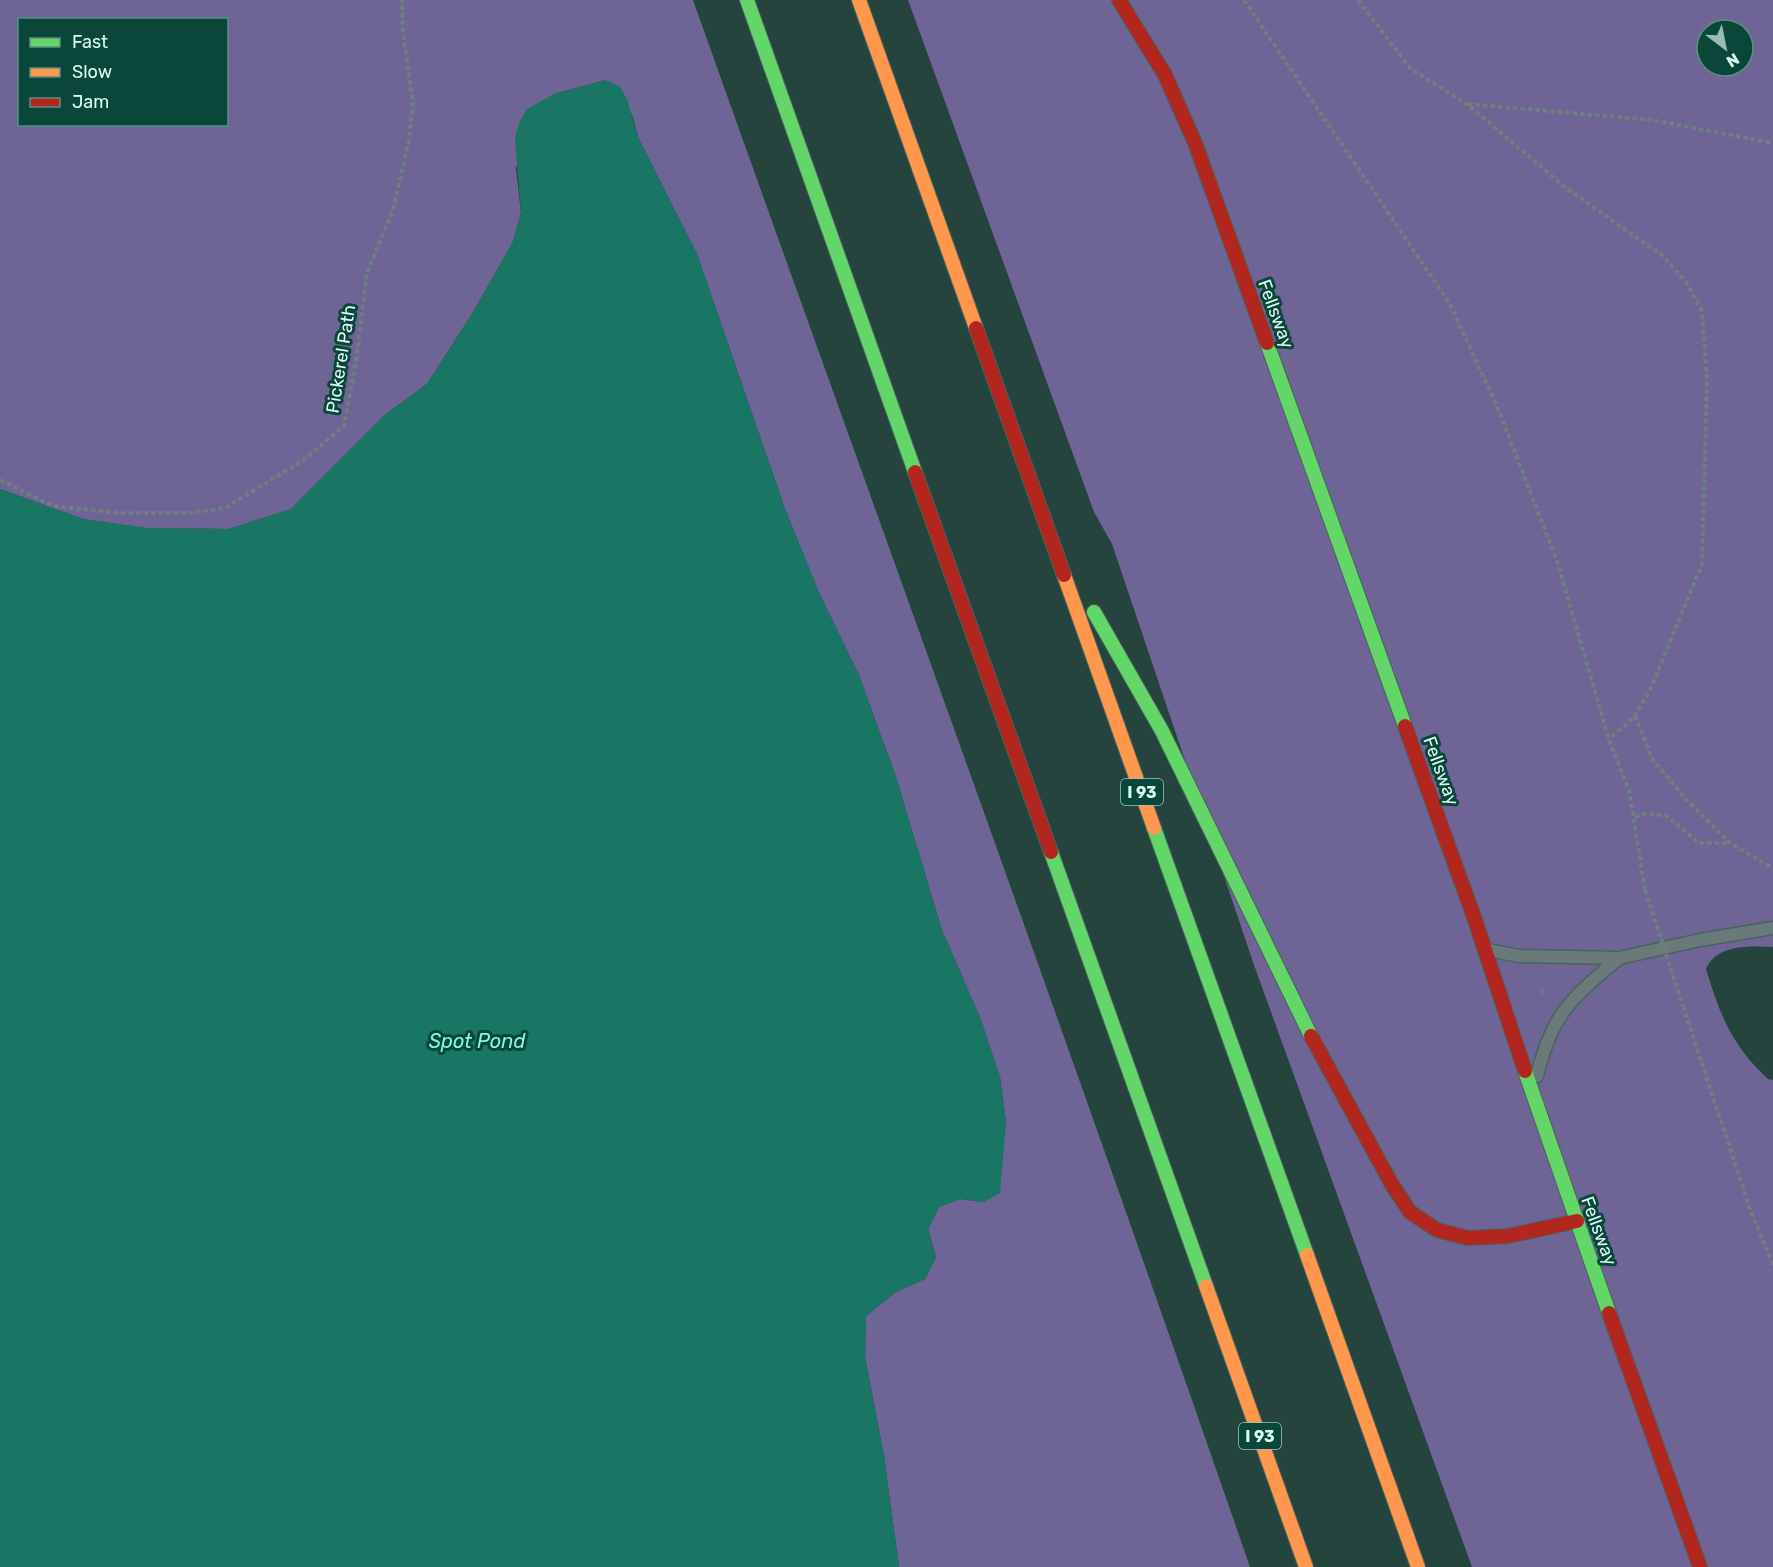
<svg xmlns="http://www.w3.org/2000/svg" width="1773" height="1567" font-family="Rubik,sans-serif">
  <rect width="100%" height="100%" fill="#26443e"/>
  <!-- forest -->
  <path fill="#6e6496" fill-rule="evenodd" d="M0,0H693C879,522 1069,1043 1250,1567H899L884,1456L865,1357L866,1316L896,1292L925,1279L936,1257L928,1229L939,1207L960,1199L984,1202L1001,1156L1006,1123L1000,1077L981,1020L942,930L896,777L859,675L820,595L785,509L697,254L638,137L633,117L606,80L554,94L516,168L521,213L513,242L472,314L427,384L386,414L291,509L229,529L146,528L83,519L0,489ZM20,20H226V124H20Z
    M908,0H1773V947C1749,946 1717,944 1706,969C1720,1015 1732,1046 1768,1079L1773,1080V1567H1472L1254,965L1112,544L1094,512ZM1707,30H1743V66H1707Z"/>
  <!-- water -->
  <path fill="#1a7664" d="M606,80L620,87L627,99L638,137L697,254L785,509L820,595L859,675L896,777L942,930L981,1020L1000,1077L1006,1123L1000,1193L984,1202L960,1199L939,1207L928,1229L936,1257L925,1279L896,1292L866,1316L865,1357L884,1456L899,1567H0V489L83,519L146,528L229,529L291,509L386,414L427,384L472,314L513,242L521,213L515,138L520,121L527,109L554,94Z"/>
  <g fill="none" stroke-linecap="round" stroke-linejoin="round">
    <!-- lane casing -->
    <g stroke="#49635d" stroke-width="15">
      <path id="lane" d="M1488,950L1519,956L1619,958C1571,999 1552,1013 1537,1076
        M1619,958L1700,940L1773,928"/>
    </g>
    <!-- fast casing -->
    <g stroke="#49635d" stroke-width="16">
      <path id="fast" d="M747,0L915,472
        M1267,343L1405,726
        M1094,612L1162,731L1311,1036
        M1154,828L1307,1255
        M1051,852L1206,1286
        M1525,1071L1609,1313"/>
    </g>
    <!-- slow casing -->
    <g stroke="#49635d" stroke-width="16">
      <path id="slow" d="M859,0L976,328
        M1064,575L1154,828
        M1307,1255L1418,1567
        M1206,1286L1306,1567"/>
    </g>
    <!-- jam casing -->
    <g stroke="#49635d" stroke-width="16">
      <path id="jam" d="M1119,0L1165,75L1195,143L1267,343
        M976,328L1064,575
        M915,472L1051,852
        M1405,726L1475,920L1525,1071
        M1311,1036L1391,1183L1410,1212L1437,1230L1468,1238L1508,1236L1577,1221
        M1609,1313L1700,1567"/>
    </g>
    <!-- path -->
    <path stroke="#6f7e7e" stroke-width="4" stroke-dasharray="4.5 3" stroke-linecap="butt" d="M1244,0L1450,304L1499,411L1558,564L1609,740L1629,790L1645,890
      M1358,0L1411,69L1467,104L1566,188L1663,256L1686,282L1702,311L1707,380L1702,564L1651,688L1635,716L1609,739
      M1468,104L1652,120L1773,143
      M0,480L53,506L119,513H189L225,508L302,461L344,426L356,362L367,273L393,210L409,140L413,103L403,33L402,0
      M1635,716L1653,760L1686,799L1730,843L1773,868
      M1635,817L1646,814L1667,816L1699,843H1729
      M1542,989L1544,997
      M1683,1006L1751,1212L1773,1265"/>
    <!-- lane -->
    <use href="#lane" stroke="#6a797a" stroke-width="12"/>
    <!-- fast -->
    <use href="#fast" stroke="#63d668" stroke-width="14"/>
    <!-- slow -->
    <use href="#slow" stroke="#ff974d" stroke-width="14"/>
    <!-- jam -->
    <use href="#jam" stroke="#b3261e" stroke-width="14"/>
    <!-- path-bridge -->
    <path stroke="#6f7e7e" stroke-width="4" stroke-dasharray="4.5 3" stroke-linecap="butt" d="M1645,890L1683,1006"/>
  </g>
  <g text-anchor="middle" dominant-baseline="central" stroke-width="6" stroke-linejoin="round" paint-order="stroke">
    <!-- shield labels -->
    <g fill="#0a463a" stroke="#9cc6bc" stroke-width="1.5">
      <rect x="1121" y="779" width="42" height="26" rx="4.5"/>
      <rect x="1239" y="1423" width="42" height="26" rx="4.5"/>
    </g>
    <g font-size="16" font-weight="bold" fill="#dafdf3">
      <text x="1142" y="792">I 93</text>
      <text x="1260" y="1436">I 93</text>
    </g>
    <!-- street labels -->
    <g font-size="18" fill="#dafdf3" stroke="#0a463a">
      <text transform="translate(1276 314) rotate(70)">Fellsway</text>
      <text transform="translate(341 359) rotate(-81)">Pickerel Path</text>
      <text transform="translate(1441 771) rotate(70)">Fellsway</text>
      <text transform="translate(1599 1231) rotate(70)">Fellsway</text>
    </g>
    <!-- water labels -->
    <g font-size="20" font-style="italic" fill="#7dfbdd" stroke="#0a463a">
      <text x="477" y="1041">Spot Pond</text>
    </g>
  </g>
  <!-- legend -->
  <rect x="18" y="18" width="210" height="108" fill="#0a463a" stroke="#5d8f84" stroke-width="1.5"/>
  <rect x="30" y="38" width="30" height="9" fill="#63d668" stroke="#5d8f84" stroke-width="1.5"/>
  <text x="72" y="48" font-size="18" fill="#dafdf3">Fast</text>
  <rect x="30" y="68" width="30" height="9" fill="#ff974d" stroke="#5d8f84" stroke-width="1.5"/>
  <text x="72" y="78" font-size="18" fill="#dafdf3">Slow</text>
  <rect x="30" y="98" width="30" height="9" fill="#b3261e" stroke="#5d8f84" stroke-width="1.5"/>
  <text x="72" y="108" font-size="18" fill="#dafdf3">Jam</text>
  <!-- north arrow -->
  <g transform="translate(1725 48) rotate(148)"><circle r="28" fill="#0a463a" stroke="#5d8f84" stroke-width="1.5"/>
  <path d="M0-4.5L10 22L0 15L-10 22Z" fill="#9bbcb4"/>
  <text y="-9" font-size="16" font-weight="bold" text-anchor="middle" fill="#dafdf3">N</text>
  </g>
</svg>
